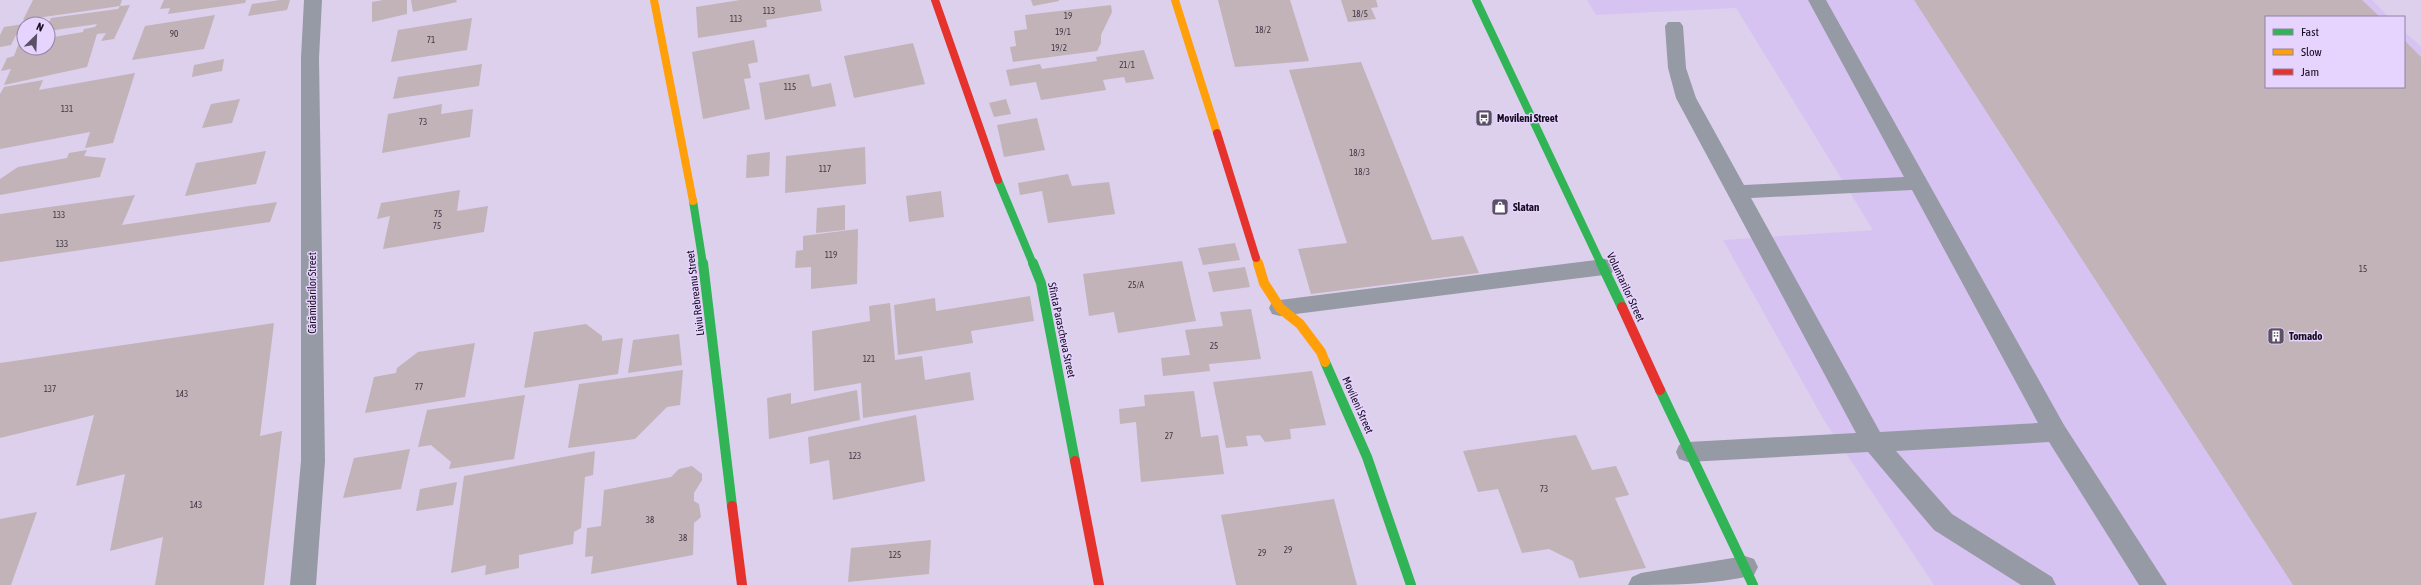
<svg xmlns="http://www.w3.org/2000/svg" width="2421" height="585" font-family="'Asap Condensed',sans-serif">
  <rect width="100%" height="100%" fill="#dcd0ed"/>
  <!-- built -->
  <path fill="#d7c3f1" d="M1587,0H2372L2389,17H2266V87H2404V31L2421,47V585H1934L1825,422L1723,240L1873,230L1736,8L1596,15Z"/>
  <!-- building -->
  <path fill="#c1b3b8" d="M33,0H122L120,6L23,20Z
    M164,0H246L245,3L168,14L170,8L160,9Z
    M280,0H290L287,10L248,16L252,4Z
    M383,0H407V14L372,22V2Z
    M411,0H456L457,2L413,12Z
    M740,0H820L822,11L766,20L767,27L698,38L696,7Z
    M1031,0H1059V1L1033,6Z
    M1218,0H1290L1309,61L1235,67Z
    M1341,0H1376L1378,7L1371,8L1376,19L1348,22Z
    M1914,0H2362L2380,17H2266V87H2404V40L2421,57V585H2293Z
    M130,5L114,39L101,41L106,33L97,34L87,67L4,85L11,69L1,71L7,58L14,56L19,43H24V48H48V38L83,32L84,29L95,27L97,24L48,31V24L34,23L50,21L51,18L118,9L120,6Z
    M1111,5L1112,12L1101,35V43L1097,51L1013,62L1010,47L1016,46L1014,31L1027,29L1025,15Z
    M215,15L204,49L132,60L145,26Z
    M472,18L467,50L391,62L398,30Z
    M24,24V34L16,35L11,45L0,47V35L4,27Z
    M754,40L758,62L748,64L751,78L744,79L750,109L703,119L692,52Z
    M913,43L925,84L854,98L844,56Z
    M1144,50L1154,79L1126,83L1124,77L1103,80L1106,90L1041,100L1036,82L1010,86L1006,70L1040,64L1042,69L1097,61L1096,57Z
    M224,59L222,71L192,77L194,65Z
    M1361,62L1432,240L1463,236L1479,273L1311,294L1298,249L1347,243L1289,70Z
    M482,64L479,86L393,99L398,77Z
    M135,73L113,143L85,148L90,132L0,149V94L4,87L43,80L39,90Z
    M809,74L812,87L831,83L836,106L765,120L759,83Z
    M240,99L232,123L202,128L211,104Z
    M1006,99L1011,114L994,117L989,103Z
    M442,104L441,114L473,109L470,137L382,153L388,114Z
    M1037,118L1045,150L1004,157L997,125Z
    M865,147L866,184L785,193L786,156Z
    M87,150L84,156L106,158L100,177L0,195V179L18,167L67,158L69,153Z
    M266,151L256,184L185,196L196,163Z
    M770,152L769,176L746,178L747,155Z
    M1068,174L1072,186L1109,182L1115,214L1048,223L1042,191L1020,195L1018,183Z
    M460,190L457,211L488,206L484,232L383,249L390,216L377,219L381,203Z
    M941,191L944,217L909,222L906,196Z
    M135,195L122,225L277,202L270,222L0,262V214Z
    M845,205V230L816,233L817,208Z
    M858,229L857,284L811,289V267L795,268L796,251L803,250V236Z
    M1235,243L1240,260L1203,265L1198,248Z
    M1182,261L1196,321L1118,333L1114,312L1089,316L1083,274Z
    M1245,267L1250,287L1213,292L1208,272Z
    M1030,296L1034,321L971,331L973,343L898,355L894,305L935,298L936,311Z
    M890,303L895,360L922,356L925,380L970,372L974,400L863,418L861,383L814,391L812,331L870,321L869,306Z
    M1251,309L1261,359L1209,364L1210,371L1163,376L1161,358L1190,355L1185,330L1223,326L1220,312Z
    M274,323L260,436L282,431L264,585H155L163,537L110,551L125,474L76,486L94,415L0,438V363Z
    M586,324L602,336V341L623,338L618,374L524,388L534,332Z
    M679,334L682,365L628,373L633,340Z
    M475,343L465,397L365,413L374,377L396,373L397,368L418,352Z
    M683,370L680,405L667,407L635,439L568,448L579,384Z
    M1312,371L1326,425L1290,429L1291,439L1265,442L1260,435L1246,436L1248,446L1226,448L1213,382Z
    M857,390L860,420L769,439L767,398L791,393V404Z
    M1194,391L1201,437L1218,435L1224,474L1141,482L1136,422L1120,424L1119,409L1145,406L1144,395Z
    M525,395L514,459L449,469L451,462L431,445L418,447L427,410Z
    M916,415L925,481L833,500L829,460L810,464L808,437Z
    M1576,435L1592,470L1616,466L1629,495L1615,498L1646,568L1579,578L1573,561L1549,549L1522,553L1498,489L1478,492L1463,451Z
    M410,449L401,489L343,498L354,458Z
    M595,451L593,475L585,477L581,528L574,532L573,544L519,555V568L485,575L486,565L451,573L464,476Z
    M692,466L702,474V480L694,493V501L699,504L701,517L694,523L693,555L591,574L593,556L585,557L587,528L601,526L604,490L671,477L679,469Z
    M457,482L453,505L416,511L420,489Z
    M1334,499L1357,585H1236L1221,515Z
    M37,512L11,585H0V519Z
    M931,540L929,574L848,582L851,548Z"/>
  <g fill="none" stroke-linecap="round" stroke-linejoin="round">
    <!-- lane -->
    <path fill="#959aa4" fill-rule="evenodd" d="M1808,0H1826L2064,425L2167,585H2139L2049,442L1896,451L1952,514L2052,577L2056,585H2021L1934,530L1868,452L1688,462L1679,459L1676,452L1679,445L1688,442L1856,433L1676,98L1668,68L1665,26L1668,22H1680L1683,26L1686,68L1696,98L1744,185L1904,177ZM1912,190L2038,423L1880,432L1751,198Z"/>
    <!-- street -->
    <path fill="#959aa4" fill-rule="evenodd" d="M304,0H322L319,58L325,461L316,585H290L301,461V58Z
      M1604,259L1612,261L1615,267L1612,273L1604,275L1280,316L1272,314L1269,308L1272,302L1280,300Z
      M1745,556L1754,559L1758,567L1754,575C1714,585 1669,585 1628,585L1632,577L1641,573Z"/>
    <!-- fast-far1 -->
    <path stroke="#30b455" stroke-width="8" d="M1476,0L1601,264
      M998,180L1033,264
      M693,201L703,264"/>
    <!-- fast -->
    <path stroke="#30b455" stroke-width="10" d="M703,263L732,506
      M1033,263L1041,283L1075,461
      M1601,263L1622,307
      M1325,362L1367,457L1411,585
      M1660,390L1753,585"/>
    <!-- slow-far1 -->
    <path stroke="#ff9f0a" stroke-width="8" d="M654,0L693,201
      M1175,0L1217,133
      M1256,258L1258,264"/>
    <!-- slow -->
    <path stroke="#ff9f0a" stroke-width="10" d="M1258,263L1264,283L1280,308L1300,324L1321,352L1325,362"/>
    <!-- jam-far1 -->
    <path stroke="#e5322d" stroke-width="8" d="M935,0L998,180
      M1217,133L1256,258"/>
    <!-- jam -->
    <path stroke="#e5322d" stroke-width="10" d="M1622,307L1660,390
      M1075,461L1099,585
      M732,506L742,585"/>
  </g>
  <!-- icons -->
  <defs>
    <g id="bus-square" transform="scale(0.9)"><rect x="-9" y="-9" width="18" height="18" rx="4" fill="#5b5166" stroke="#e6d3fe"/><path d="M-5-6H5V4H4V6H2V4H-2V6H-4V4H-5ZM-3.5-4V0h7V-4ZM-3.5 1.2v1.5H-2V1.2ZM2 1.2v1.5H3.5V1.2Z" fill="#fff"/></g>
    <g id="shop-square" transform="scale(0.9)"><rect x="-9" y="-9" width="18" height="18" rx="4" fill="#5b5166" stroke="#e6d3fe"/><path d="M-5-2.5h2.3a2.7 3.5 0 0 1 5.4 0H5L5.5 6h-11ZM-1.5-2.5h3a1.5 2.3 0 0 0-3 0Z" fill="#fff"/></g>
    <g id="building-square" transform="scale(0.9)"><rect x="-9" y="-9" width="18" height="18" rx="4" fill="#5b5166" stroke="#e6d3fe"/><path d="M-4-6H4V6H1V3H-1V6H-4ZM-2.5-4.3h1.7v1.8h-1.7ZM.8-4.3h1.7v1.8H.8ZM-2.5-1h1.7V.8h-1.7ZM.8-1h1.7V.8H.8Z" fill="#fff"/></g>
  </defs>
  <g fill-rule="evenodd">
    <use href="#bus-square" x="1484" y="118"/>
    <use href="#shop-square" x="1500" y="207"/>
    <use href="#building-square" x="2276" y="336"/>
  </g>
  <g text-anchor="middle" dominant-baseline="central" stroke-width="3" stroke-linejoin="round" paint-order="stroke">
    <!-- number labels -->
    <g font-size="9" fill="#403644">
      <text x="769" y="11">113</text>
      <text x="1360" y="14">18/5</text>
      <text x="1068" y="16">19</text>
      <text x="736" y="19">113</text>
      <text x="1263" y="30">18/2</text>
      <text x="1063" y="32">19/1</text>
      <text x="174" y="34">90</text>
      <text x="431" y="40">71</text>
      <text x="1059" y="48">19/2</text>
      <text x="1127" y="65">21/1</text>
      <text x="790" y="87">115</text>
      <text x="67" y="109">131</text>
      <text x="423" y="122">73</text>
      <text x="1357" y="153">18/3</text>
      <text x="825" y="169">117</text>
      <text x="1362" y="172">18/3</text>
      <text x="438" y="214">75</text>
      <text x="59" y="215">133</text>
      <text x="437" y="226">75</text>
      <text x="62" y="244">133</text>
      <text x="831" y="255">119</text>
      <text x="2363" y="269">15</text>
      <text x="1136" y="285">25/A</text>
      <text x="1214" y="346">25</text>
      <text x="869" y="359">121</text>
      <text x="419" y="387">77</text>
      <text x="50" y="389">137</text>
      <text x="182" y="394">143</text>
      <text x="1169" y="436">27</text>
      <text x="855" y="456">123</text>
      <text x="1544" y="489">73</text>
      <text x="196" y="505">143</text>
      <text x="650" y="520">38</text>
      <text x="683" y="538">38</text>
      <text x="1288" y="550">29</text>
      <text x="1262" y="553">29</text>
      <text x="895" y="555">125</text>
    </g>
    <!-- poi labels -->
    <g font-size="11" font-weight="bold" fill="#150c1e" stroke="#e6d3fe" text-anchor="start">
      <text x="1497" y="118">Movileni Street</text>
      <text x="1513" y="207">Slatan</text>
      <text x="2289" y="336">Tornado</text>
    </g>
    <!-- street labels -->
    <g font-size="11" fill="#150c1e" stroke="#e6d3fe">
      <text transform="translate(1626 287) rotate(65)">Voluntarilor Street</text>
      <text transform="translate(312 293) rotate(-90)">Cărămidarilor Street</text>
      <text transform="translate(695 293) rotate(-97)">Liviu Rebreanu Street</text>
      <text transform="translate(1062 330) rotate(78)">Sfînta Parascheva Street</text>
      <text transform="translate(1358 405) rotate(66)">Movileni Street</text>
    </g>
  </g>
  <!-- legend -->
  <rect x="2265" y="16" width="140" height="72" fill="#e6d3fe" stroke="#9283a4"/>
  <rect x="2273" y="29" width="20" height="6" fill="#30b455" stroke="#9283a4"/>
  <text x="2301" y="36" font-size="12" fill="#150c1e">Fast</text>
  <rect x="2273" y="49" width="20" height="6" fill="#ff9f0a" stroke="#9283a4"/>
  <text x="2301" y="56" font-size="12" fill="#150c1e">Slow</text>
  <rect x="2273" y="69" width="20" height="6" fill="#e5322d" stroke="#9283a4"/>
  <text x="2301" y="76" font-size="12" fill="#150c1e">Jam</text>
  <!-- north arrow -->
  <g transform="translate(36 36) rotate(24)"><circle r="19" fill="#e6d3fe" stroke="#9283a4"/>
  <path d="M0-3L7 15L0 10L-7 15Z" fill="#5b5166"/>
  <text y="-6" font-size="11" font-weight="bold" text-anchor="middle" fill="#150c1e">N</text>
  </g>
</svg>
